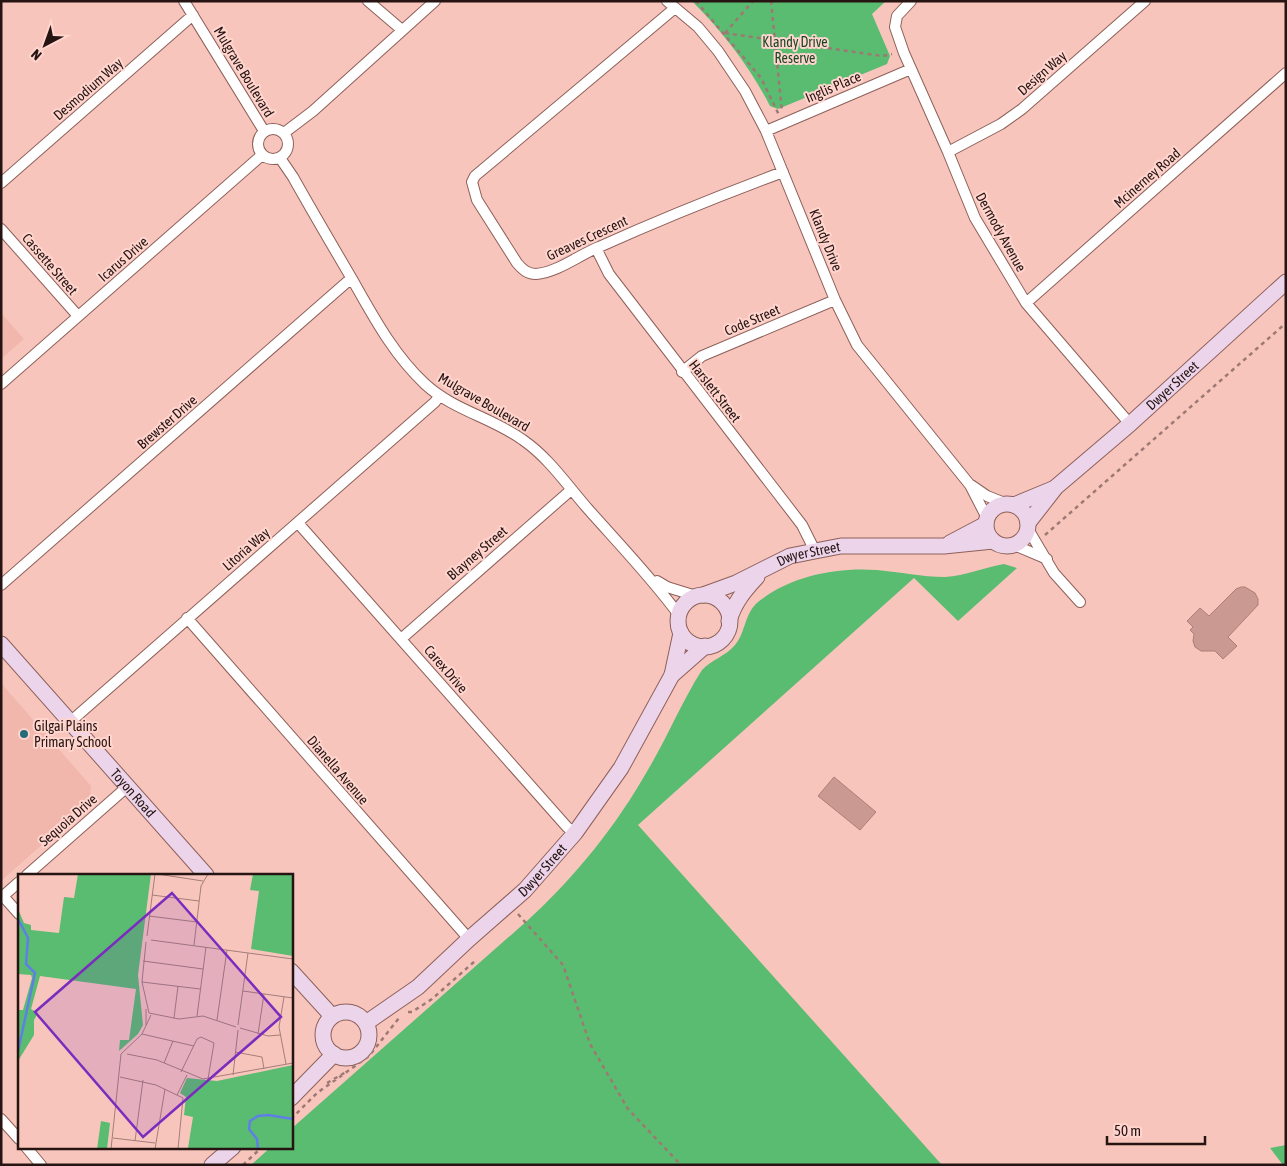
<svg xmlns="http://www.w3.org/2000/svg" width="1287" height="1166" font-family="'Asap Condensed',sans-serif">
  <rect width="100%" height="100%" fill="#f8c5bd"/>
  <!-- built -->
  <path fill="#f1b7ad" d="M1,313L24,339L1,359Z
    M1,683L91,786L90,802L1,881Z"/>
  <!-- green -->
  <path fill="#5abc70" d="M692,1H886L872,14L890,56L887,64L778,109L770,106C750,67 723,32 692,1Z
    M1004,564L1017,568L958,621L914,578L638,825L942,1165H251L271,1147H291V1129L528,920C576,876 617,825 649,768C668,736 682,701 702,670C711,660 726,656 735,645C746,632 744,614 758,602C790,576 836,567 877,570C900,572 922,577 945,577C965,576 985,567 1004,564Z
    M1286,1145V1165H1283L1270,1148Z"/>
  <!-- building -->
  <path fill="#ca9992" stroke="#ad7e77" d="M1241,587H1245L1255,593L1258,599V605L1228,637L1237,646L1223,659L1215,651H1201L1195,647L1193,641L1194,634L1190,630L1193,627L1187,621L1200,608L1209,616L1236,589Z
    M834,777L876,812L860,830L818,796Z"/>
  <g fill="none" stroke-linecap="round" stroke-linejoin="round">
    <!-- street casing -->
    <g stroke="#8d6059" stroke-width="12">
      <path id="street" d="M184,1L264,131
        M368,1L402,30
        M667,1L698,27L718,51L745,91L766,131L835,300L857,345L970,485L987,518
        M911,1L897,16L895,27L904,53L948,152L975,218L1026,303L1130,424
        M675,8L475,176L472,182L477,200L517,263C522,269 527,274 536,274C558,272 579,255 599,247C659,220 721,195 783,172
        M258 144a15 15 0 1 1 30 0a15 15 0 1 1-30 0Z
        M766,131L911,69
        M284,133L313,111L435,1
        M948,152L1001,124L1022,109L1145,1
        M280,158L293,177C312,211 332,245 352,279C373,316 393,354 425,384C453,410 493,418 523,440C549,458 567,485 588,509C619,544 651,577 679,615
        M1,183L193,15
        M1,229L78,316
        M596,248L609,274L802,525L815,551
        M1026,303L1286,73
        M682,372L702,356L835,300
        M1,384L262,155
        M971,485L987,496L1007,504
        M298,523L567,827L575,833
        M1028,529L1054,573L1080,602
        M1014,545L1047,559
        M657,581L667,587L696,596
        M1,585L347,282L353,281
        M187,618L469,939
        M401,639L571,490
        M70,722L435,402L439,396
        M27,875L127,787
        M3,896L19,914
        M1,898L19,882
        M1,1119L19,1139
        M26,1147L41,1165"/>
    </g>
    <!-- secondary casing -->
    <g stroke="#8d6059" stroke-width="17">
      <g id="secondary">
        <circle cx="1007" cy="525" r="21"/>
        <path d="M1014,505L1055,488"/>
        <path id="s1" d="M1028,523L1056,487L1130,424L1286,282"/>
        <path d="M950,543L986,524"/>
        <path id="s2" d="M703,595L736,583L790,556L815,551L841,546H944L993,541"/>
        <circle cx="704" cy="621" r="26"/>
        <path d="M729,621C734,603 744,591 757,577"/>
        <path id="s3" d="M1,644L206,875"/>
        <path d="M672,675L705,646"/>
        <path d="M291,971L332,1016"/>
        <circle cx="346" cy="1035" r="23"/>
        <path id="s4" d="M366,1023L418,987L469,939L525,890L575,833L621,768L672,675L681,633"/>
        <path d="M291,1098L334,1054"/>
        <path d="M212,1165L233,1147"/>
      </g>
    </g>
    <!-- path -->
    <path stroke="#9d7973" stroke-width="2.5" stroke-dasharray="4 4" stroke-linecap="butt" d="M696,1L761,78L779,115
      M771,1L782,112
      M725,33L882,56L892,54
      M725,33L753,1
      M1045,535L1286,323
      M518,914L563,965L590,1044L628,1109L681,1165
      M408,1012H412L432,999L475,961
      M327,1083L346,1072
      M291,1119L317,1093L369,1056L399,1018
      M243,1165L262,1147"/>
    <!-- street -->
    <use href="#street" stroke="#fff" stroke-width="10"/>
    <!-- secondary -->
    <use href="#secondary" stroke="#ecd5eb" stroke-width="15"/>
  </g>
  <!-- markers -->
  <circle fill="#246d78" stroke="#ffd5ce" stroke-width="2" cx="24" cy="734" r="5"/>
  <g text-anchor="middle" dominant-baseline="central" stroke-width="4" stroke-linejoin="round" paint-order="stroke">
    <!-- park labels -->
    <g font-size="14" fill="#194624" stroke="#ffd5ce">
      <text x="795" y="42">Klandy Drive<tspan x="795" dy="16">Reserve</tspan></text>
    </g>
    <!-- street labels -->
    <g font-size="14" fill="#261412" stroke="#ffd5ce">
      <text transform="translate(244 72) rotate(59)">Mulgrave Boulevard</text>
      <text transform="translate(1042 73) rotate(-41)">Design Way</text>
      <text transform="translate(833 87) rotate(-23)">Inglis Place</text>
      <text transform="translate(88 89) rotate(-41)">Desmodium Way</text>
      <text transform="translate(1147 178) rotate(-41)">Mcinerney Road</text>
      <text transform="translate(1001 232) rotate(61)">Dermody Avenue</text>
      <text transform="translate(587 238) rotate(-25)">Greaves Crescent</text>
      <text transform="translate(826 240) rotate(68)">Klandy Drive</text>
      <text transform="translate(123 259) rotate(-41)">Icarus Drive</text>
      <text transform="translate(50 264) rotate(49)">Cassette Street</text>
      <text transform="translate(752 320) rotate(-23)">Code Street</text>
      <text stroke="none"><textPath href="#s1" startOffset="200">Dwyer Street</textPath></text>
      <text transform="translate(715 391) rotate(52)">Harslett Street</text>
      <text transform="translate(484 402) rotate(30)">Mulgrave Boulevard</text>
      <text transform="translate(167 422) rotate(-41)">Brewster Drive</text>
      <text transform="translate(246 549) rotate(-41)">Litoria Way</text>
      <text transform="translate(477 553) rotate(-41)">Blayney Street</text>
      <text stroke="none"><textPath href="#s2" startOffset="114">Dwyer Street</textPath></text>
      <text transform="translate(446 669) rotate(49)">Carex Drive</text>
      <text transform="translate(338 770) rotate(49)">Dianella Avenue</text>
      <text stroke="none"><textPath href="#s3" startOffset="199">Toyon Road</textPath></text>
      <text transform="translate(68 820) rotate(-41)">Sequoia Drive</text>
      <text stroke="none"><textPath href="#s4" startOffset="234">Dwyer Street</textPath></text>
    </g>
    <!-- poi labels -->
    <g font-size="14" fill="#261412" stroke="#ffd5ce" text-anchor="start">
      <text x="34" y="726">Gilgai Plains<tspan x="34" dy="16">Primary School</tspan></text>
    </g>
  </g>
  <!-- overview -->
  <g transform="translate(18 874)">
    <rect width="275" height="275" fill="#f8c5bd"/>
    <path d="M60,0H133L120,101L125,151L120,160L101,177L102,166H111L118,115L22,102L13,135L20,139L16,146V161L0,187L1,136H5L14,104L13,101L0,100V35L6,49L13,51V56L41,59L46,23L56,24ZM235,0H275V82L233,75L241,17L232,16ZM275,191V275L170,274L175,243L166,241L168,223L162,219L169,204L199,207ZM83,247L92,249L89,275H79Z" fill="#5abc70"/>
    <path fill="none" stroke="#5f7fe7" stroke-width="2.5" d="M0,45L10,64L8,90L17,99L0,177M240,275L239,265L231,255L232,247L240,242L250,241L275,245"/>
    <path fill="none" stroke="#a47e79" stroke-width="1" d="M139,0L185,7M134,21L181,27M131,42L179,48M129,62L137,0M133,66L275,85M128,68L124,108L131,139L161,145L185,142L218,153M176,71L183,12L190,0M125,87L185,95M124,108L182,115M225,117L275,124M266,123L261,153L268,190M128,135V151M179,142L188,73M156,144L160,112M199,146L209,76M220,151L230,79M222,154L250,162L262,161M124,160L176,172M240,160L246,120M217,178L244,183L246,195M109,180L139,186L185,205L275,189M146,189L155,167M163,198L179,165L183,163L196,169L190,205M215,201L220,156M102,203L138,211L165,224L160,275M159,221L169,201M95,264L137,269M117,267L125,206M93,275L103,180L124,160L133,141M137,275L147,215"/>
    <path fill="#7b2cbf" fill-opacity="0.15" stroke="#7b2cbf" stroke-width="2.5" d="M154,19L263,143L125,263L17,138Z"/>
    <rect width="275" height="275" fill="none" stroke="#261412" stroke-width="2.5"/>
  </g>
  <!-- border -->
  <rect width="1287" height="1166" fill="none" stroke="#261412" stroke-width="5"/>
  <!-- north arrow -->
  <g transform="translate(45 45) rotate(221)" stroke="#ffd5ce" stroke-width="4" paint-order="stroke">
  <path d="M0-4L9 19L0 12L-9 19Z" fill="#261412"/>
  <text y="-8" font-size="14" font-weight="bold" text-anchor="middle" fill="#261412">N</text>
  </g>
  <!-- scale -->
  <path d="M1107 1136v8h98v-8" fill="none" stroke="#261412" stroke-width="2.5"/>
  <text x="1114" y="1136" font-size="15" fill="#261412" stroke="#ffd5ce" stroke-width="4" paint-order="stroke">50 m</text>
</svg>
